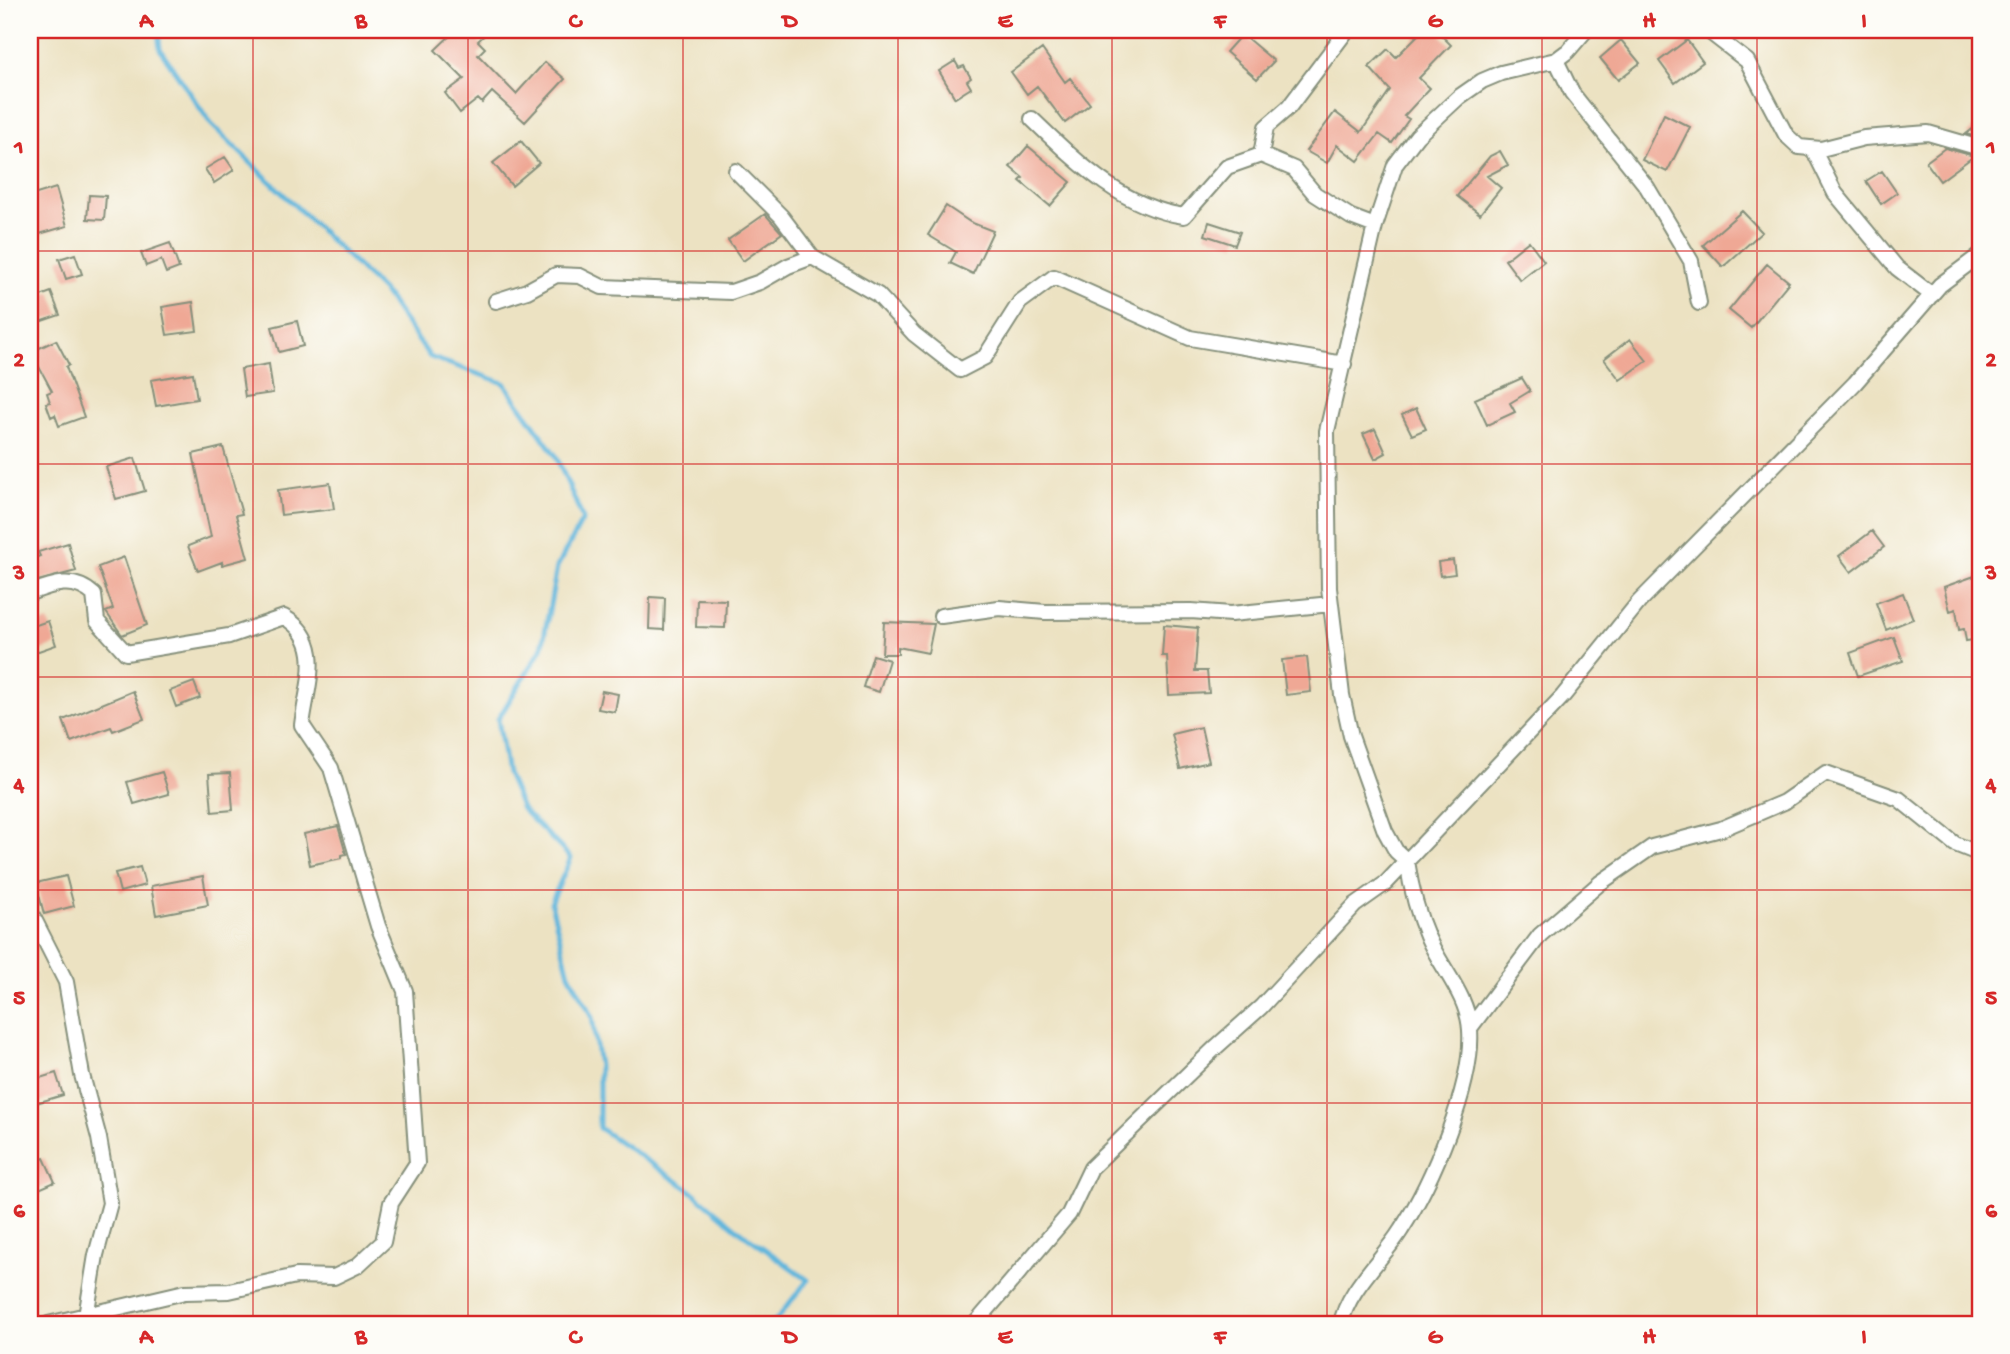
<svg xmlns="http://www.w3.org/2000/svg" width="2010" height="1354" font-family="'Gochi Hand',sans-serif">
  <rect width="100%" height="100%" fill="#fdfcf7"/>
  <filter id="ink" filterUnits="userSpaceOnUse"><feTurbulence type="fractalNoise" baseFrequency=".0143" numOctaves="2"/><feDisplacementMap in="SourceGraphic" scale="14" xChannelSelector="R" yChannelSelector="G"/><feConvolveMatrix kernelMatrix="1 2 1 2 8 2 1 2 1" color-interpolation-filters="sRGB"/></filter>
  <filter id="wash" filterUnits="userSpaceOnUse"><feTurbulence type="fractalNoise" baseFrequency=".00686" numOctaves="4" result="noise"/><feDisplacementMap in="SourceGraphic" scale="28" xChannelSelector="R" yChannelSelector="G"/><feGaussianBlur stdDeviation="1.57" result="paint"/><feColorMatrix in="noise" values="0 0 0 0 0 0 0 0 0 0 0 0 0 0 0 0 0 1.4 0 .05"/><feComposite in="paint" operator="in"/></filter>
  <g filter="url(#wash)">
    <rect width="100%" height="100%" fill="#ece2c2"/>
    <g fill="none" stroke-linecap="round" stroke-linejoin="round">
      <!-- stream -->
      <path stroke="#60b6dc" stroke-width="5" d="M158,30L160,49L211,124L384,292L430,357L504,383L556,456L583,519L557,567L542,648L498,719L507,774L522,809L571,858L551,903L569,974L592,1016L599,1066V1128L690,1190L741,1232L808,1280L775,1321L763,1324"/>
    </g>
    <g id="blocks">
      <!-- building -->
      <path fill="#efa895" d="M456,30H490L478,41L485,48L478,55L516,94L545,62L565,79L525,122L492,92L482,103L478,99L460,113L445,93L464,79L435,50Z
        M1423,30H1436L1451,45L1419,78L1430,88L1404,116L1409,119L1392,143L1379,134L1358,161L1337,145L1327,163L1306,151L1335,112L1361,132L1390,90L1369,67L1388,49L1396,57Z
        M1242,34L1274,61L1257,79L1226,52Z
        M1621,40L1640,63L1618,80L1600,58Z
        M1687,40L1703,62L1675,83L1659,61Z
        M1042,49L1065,82L1070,78L1090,104L1065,123L1037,86L1027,94L1011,72Z
        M955,61L959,68L964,66L971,78L967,81L971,88L955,98L939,71Z
        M1664,114L1690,127L1667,172L1642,160Z
        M1980,123V138L1966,134Z
        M521,141L539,163L512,186L493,163Z
        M1028,146L1071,182L1050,206L1020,181L1023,178L1010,167Z
        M1945,148L1974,156L1940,181L1926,162Z
        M1500,151L1508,165L1487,176L1501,188L1480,214L1457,196L1490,156Z
        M225,157L234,170L214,183L205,169Z
        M1882,171L1897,193L1881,204L1866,181Z
        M56,188L67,226L36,235L30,213V196Z
        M89,195L106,196L104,220L87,219Z
        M946,206L970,222L993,231L973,274L950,263L956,252L928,235Z
        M1742,211L1762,232L1723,267L1703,245Z
        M765,214L782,233L743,261L728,240Z
        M1209,222L1240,232L1235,245L1205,235Z
        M1529,241L1544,261L1520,280L1505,260Z
        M170,243L179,268L166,273L161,260L146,266L141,253Z
        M75,254L82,274L66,279L59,259Z
        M1767,264L1789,282L1751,328L1729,310Z
        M51,292L60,315L30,325V300Z
        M193,302L197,331L167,335L162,307Z
        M297,321L303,346L279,352L272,327Z
        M1630,339L1647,361L1620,380L1604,359Z
        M56,340L69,365L66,367L84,417L59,426L55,415L51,417L46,403L50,402L47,393L52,391L31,352Z
        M269,364L273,393L245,397L241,369Z
        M193,373L197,399L156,406L151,380Z
        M1522,378L1530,391L1510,403L1515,412L1487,425L1475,399Z
        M1416,408L1426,429L1412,435L1402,415Z
        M1375,429L1386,453L1375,459L1363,434Z
        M223,447L242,514L236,515L248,558L222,565V562L198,571L188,546L211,537L193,454Z
        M135,458L145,491L116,499L106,467Z
        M330,483L334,509L281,515L278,490Z
        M1872,531L1884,547L1851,572L1839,556Z
        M68,543L76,571L30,583V560L40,556L38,552Z
        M124,557L147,625L122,635L106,612L113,609L98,567Z
        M1453,560L1455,574L1440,576L1438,562Z
        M1980,574V639L1966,641L1964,629L1959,630L1956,609L1950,611L1944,587Z
        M1903,593L1913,619L1886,630L1876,603Z
        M650,597L665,598L664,630L649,629Z
        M697,599L726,600L725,628L696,627Z
        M48,621L56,645L30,654V627Z
        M884,622L934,624L928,653L898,647V654H882Z
        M1164,625L1198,628L1195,671H1207L1209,693L1169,695L1167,656H1162Z
        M1894,637L1903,661L1858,676L1850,653Z
        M873,655L889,660L879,692L863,687Z
        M1307,657L1311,692L1286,695L1282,660Z
        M194,682L200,698L176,707L170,691Z
        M133,691L144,719L113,731L111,727L71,742L63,720Z
        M602,691L618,694L615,712L598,709Z
        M1201,727L1209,762L1180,769L1172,734Z
        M162,772L169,794L134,804L127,782Z
        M230,773L233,810L212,812L209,774Z
        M338,826L346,854L342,855V858L310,865L304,834Z
        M140,867L145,885L120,892L115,873Z
        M66,876L74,906L44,914L36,883Z
        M203,876L208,905L156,915L151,886Z
        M56,1073L63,1095L30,1105V1081Z
        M44,1158L55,1182L30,1193V1164Z"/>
    </g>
  </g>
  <g filter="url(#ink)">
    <use href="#blocks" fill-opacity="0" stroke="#86907b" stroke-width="2"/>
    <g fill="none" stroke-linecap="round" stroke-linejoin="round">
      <!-- minor casing -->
      <g stroke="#86907b" stroke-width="18">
        <path id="minor" d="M1707,30L1747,61L1786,135L1799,147L1821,149L1864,138L1928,133L1980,148
          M1556,60L1572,93L1647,187L1691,261L1699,303
          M1032,119C1076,161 1121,207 1184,216L1227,167L1261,155L1294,169L1315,194L1351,217L1375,226
          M1813,149L1835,193L1897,268L1932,295
          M1261,155L1266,127L1289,107L1347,30
          M736,171L781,216L812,257L878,295L914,334L960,370L985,357L1020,302L1054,277L1190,338L1344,364
          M496,301L527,291L556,275L580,276L602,287L731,292L760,282L788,266L812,257
          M30,593C53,584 74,576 94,595L97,621L126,653L229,636L284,617C326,641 307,684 302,725L331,768L378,926L405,991L417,1163L391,1203L383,1242L357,1266L334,1277L296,1276L229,1291L185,1292L48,1324
          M941,616L999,608L1045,612L1191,611L1231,614L1331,604
          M30,898L31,913L66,982L82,1075L99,1138L110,1203L96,1255L85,1323
          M1470,1028L1540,935L1600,883L1652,847L1721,829L1784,802L1826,773L1899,799L1955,844L1980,854
          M975,1324L1069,1214L1091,1168L1215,1048L1261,1007L1355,905L1386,883L1563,696L1639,602L1855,383L1940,285L1980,255
          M1341,1324C1347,1290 1383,1259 1401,1230C1431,1184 1474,1085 1470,1030C1468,996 1441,968 1428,938C1417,913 1411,888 1407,861L1396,851L1385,831L1351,736L1342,695L1329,588L1327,431L1375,226L1395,165L1417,136L1459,97L1482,81L1501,73L1556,60L1568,51L1586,30"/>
      </g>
      <!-- minor -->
      <use href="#minor" stroke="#fff" stroke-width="14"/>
    </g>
  </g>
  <!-- grid -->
  <path fill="none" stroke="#d62828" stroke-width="2" stroke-opacity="0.55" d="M253,30V1324M468,30V1324M683,30V1324M898,30V1324M1112,30V1324M1327,30V1324M1542,30V1324M1757,30V1324M30,251H1980M30,464H1980M30,677H1980M30,890H1980M30,1103H1980"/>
  <!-- margin -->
  <rect width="2010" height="1354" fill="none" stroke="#fdfcf7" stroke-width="77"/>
  <rect x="38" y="38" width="1934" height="1278" fill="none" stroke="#d62828" stroke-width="2.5"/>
  <g font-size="23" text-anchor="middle" font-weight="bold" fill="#d62828">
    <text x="146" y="27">A</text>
    <text x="361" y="27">B</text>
    <text x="575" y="27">C</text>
    <text x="790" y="27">D</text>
    <text x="1005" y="27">E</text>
    <text x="1220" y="27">F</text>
    <text x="1435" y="27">G</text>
    <text x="1649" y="27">H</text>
    <text x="1864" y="27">I</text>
    <text x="19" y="153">1</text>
    <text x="1991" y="153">1</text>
    <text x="19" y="366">2</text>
    <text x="1991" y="366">2</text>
    <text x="19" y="579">3</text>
    <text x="1991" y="579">3</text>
    <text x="19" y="791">4</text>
    <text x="1991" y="791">4</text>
    <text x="19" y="1004">5</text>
    <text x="1991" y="1004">5</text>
    <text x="19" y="1217">6</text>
    <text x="1991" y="1217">6</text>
    <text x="146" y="1343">A</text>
    <text x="361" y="1343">B</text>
    <text x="575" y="1343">C</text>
    <text x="790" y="1343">D</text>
    <text x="1005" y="1343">E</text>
    <text x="1220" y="1343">F</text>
    <text x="1435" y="1343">G</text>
    <text x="1649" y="1343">H</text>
    <text x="1864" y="1343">I</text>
  </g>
</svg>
